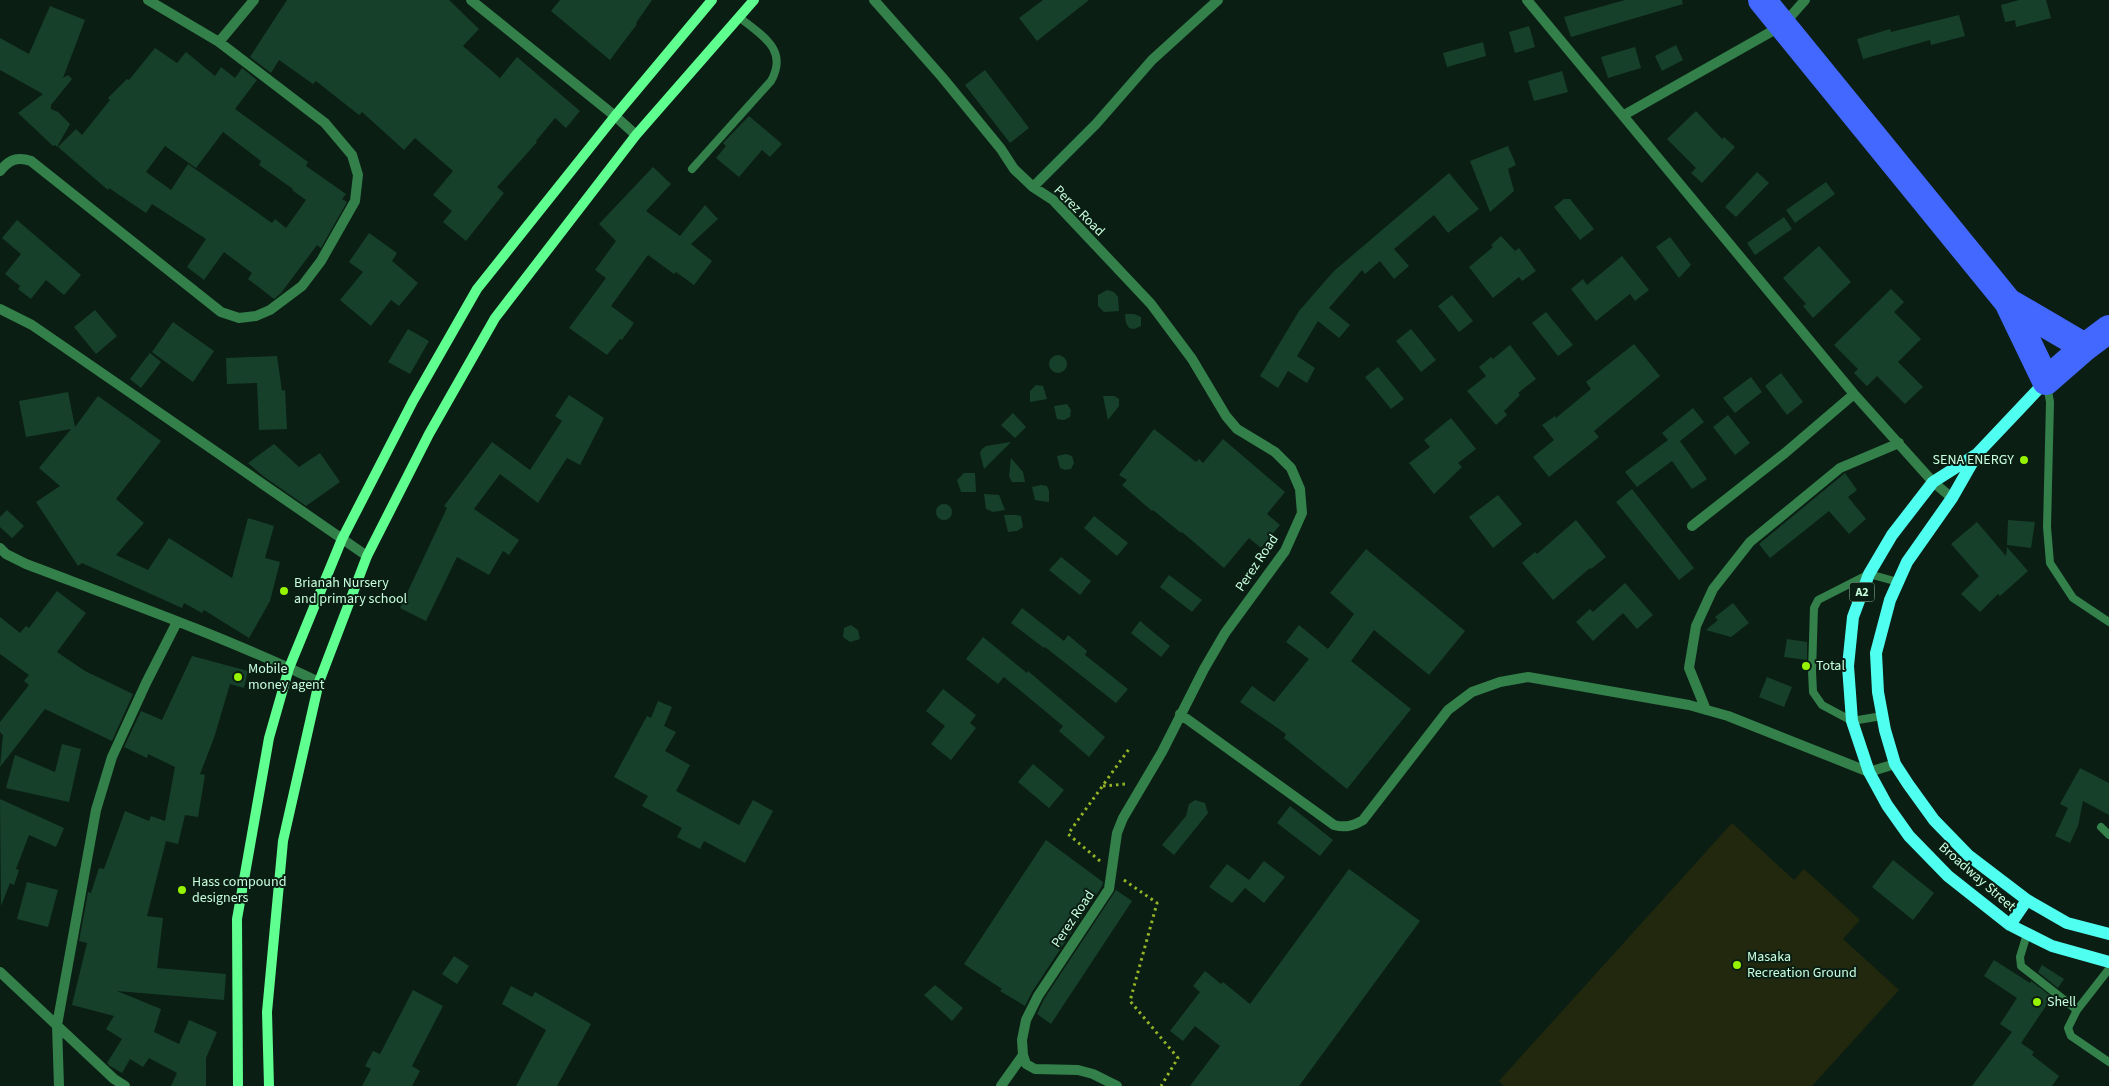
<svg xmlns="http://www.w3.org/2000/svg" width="2109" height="1086" font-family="'Source Sans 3',sans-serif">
  <rect width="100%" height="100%" fill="#0b1e13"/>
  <!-- pitch -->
  <path fill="#22280d" d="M1732,823L1794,880L1804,869L1860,920L1843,939L1899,990L1812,1086H1504L1499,1081Z"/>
  <!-- building -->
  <path fill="#16402a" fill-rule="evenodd" d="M287,0H449L479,29L463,46L500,78L517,57L580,111L566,128L555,118L536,141L537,142L497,187L504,193L466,241L443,222L452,211L433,195L453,171L415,138L404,150L362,112L359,115L316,81L313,84L279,60L271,73L250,57Z
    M560,0H652L636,23L637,24L610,60L551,11Z
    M1043,0H1089L1037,41L1019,18Z
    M1625,0H1682L1683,4L1571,37L1564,17Z
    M2019,0H2046L2051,18L2016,27L2015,20L2005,22L2001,5Z
    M50,6L85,20L63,78L68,75L72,79L51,105V109L58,112L70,124L57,147L55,145L53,146L18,113L43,94L0,70V38L29,54Z
    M1959,15L1965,36L1931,45L1930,40L1863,59L1857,39L1890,29L1891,32Z
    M1529,26L1535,47L1515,53L1509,32Z
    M1483,42L1486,56L1447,67L1443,53Z
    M1676,45L1683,60L1662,71L1655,56Z
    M1635,47L1641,68L1608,78L1601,57Z
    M155,48L177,63L186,52L215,76L221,67L235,78L242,68L257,80L235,109L308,162L306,166L346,194L342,199L347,202L321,248L317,245L281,293L274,299L248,279L252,273L224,252L204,280L187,267L206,239L152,204L146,213L109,188L108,190L58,147L76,129L82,135L110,100L108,98L127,79L129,80ZM223,132L261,161L259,165L293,189L292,190L306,200L286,228L275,219L272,223L188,164L171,190L146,172L165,146L196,168Z
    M985,70L1029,128L1010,143L965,85Z
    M1562,71L1568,92L1534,101L1528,81Z
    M1696,111L1722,139L1724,137L1735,147L1702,183L1691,173L1696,168L1667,139Z
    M749,116L782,144L770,157L762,150L739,177L716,158L726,146L723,143Z
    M1508,146L1516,165L1508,169L1514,191L1490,212L1470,161Z
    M653,167L671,184L646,211L680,236L705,205L718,219L691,244L712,261L694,285L676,272L674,274L648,255L611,306L634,323L622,340L620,339L607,355L569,328L606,278L595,270L616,241L599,224Z
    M1757,172L1769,183L1736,217L1725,207Z
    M1449,173L1479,209L1448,233L1434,215L1394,249L1409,266L1394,279L1380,261L1365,274L1362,270L1329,308L1350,325L1339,338L1318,321L1297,356L1315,368L1307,383L1288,371L1278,388L1260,376L1299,311L1334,271Z
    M1826,182L1835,194L1795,223L1786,210Z
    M1564,199H1570L1594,229L1580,240L1554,207Z
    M1784,217L1792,229L1755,255L1747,243Z
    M17,220L81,275L64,295L46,280L31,299L18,289L20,286L5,274L21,254L2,238Z
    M369,233L397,253L392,261L418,283L399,306L391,300L371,326L340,300L363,272L349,262Z
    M1501,236L1515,251L1519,248L1536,271L1522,281L1519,277L1493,298L1469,267L1493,247L1491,245Z
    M1670,237L1691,265L1679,278L1656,247Z
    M1819,246L1851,282L1813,318L1803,306L1806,304L1783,278Z
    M1622,256L1649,290L1635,301L1630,294L1596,321L1571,289L1583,279L1587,285Z
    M1891,289L1904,302L1894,312L1921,339L1898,362L1923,387L1905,404L1877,376L1867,386L1854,373L1858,369L1834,345Z
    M1107,290L1114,292L1118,297L1119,311L1104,312L1098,306V295Z
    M1452,295L1473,321L1459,332L1438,306Z
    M95,310L117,336L96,354L74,327Z
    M1546,312L1573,345L1558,356L1532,323Z
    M1125,314H1134L1141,317V326L1134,329L1129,328L1126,323Z
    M173,322L214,351L193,382L152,352Z
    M408,329L429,341L410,374L388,362Z
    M1411,329L1436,360L1421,372L1396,341Z
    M1634,344L1660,376L1594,431L1599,437L1549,477L1533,457L1554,440L1542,425L1555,416L1556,418L1591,389L1586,382Z
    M1510,345L1536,379L1518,393L1520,395L1504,411L1507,415L1496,425L1467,391L1486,376L1479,367L1491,357L1493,359Z
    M150,353L161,362L141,388L130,379Z
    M1049 364a9 9 0 1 1 18 0a9 9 0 1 1-18 0Z
    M277,356L282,391L285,390L287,429L259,430L257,383L227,384L226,358Z
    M1378,367L1404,399L1391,409L1365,377Z
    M1781,373L1803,402L1787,415L1765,386Z
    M1751,377L1762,392L1735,413L1723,398Z
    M1036,385L1043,386L1047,399L1030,402V391Z
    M68,392L75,427L98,396L161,441L116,499L144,523L116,555L148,570L169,538L232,578L248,518L274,526L265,558L280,562L270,601L249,638L204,610L202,613L184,603L182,608L82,563L78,566L36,502L60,486L39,468L71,429L26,437L19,401Z
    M569,395L604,418L580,465L567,458L538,503L500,474L474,509L519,540L509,555L503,551L489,575L457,557L426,621L400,608L447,508L444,506L492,442L530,470L562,421L555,416Z
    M1103,396H1114L1119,399V406L1108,420Z
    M1067,404L1071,410L1070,417L1064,420L1057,419L1054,406Z
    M1693,408L1704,422L1680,441L1707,479L1692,489L1672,461L1637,487L1625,472L1668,440L1662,433Z
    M1013,413L1026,427L1015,438L1001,425Z
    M1728,415L1750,443L1735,455L1713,427Z
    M1451,418L1476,449L1458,463L1462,467L1434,494L1409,463L1430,447L1424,440Z
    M1154,429L1196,462L1199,459L1203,463L1223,439L1285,492L1267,514L1280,525L1261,548L1249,538L1224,568L1182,532L1181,533L1153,510L1152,511L1122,485L1127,480L1119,475Z
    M1011,442L984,469L980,453L982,449L986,446Z
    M274,444L299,467L320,453L340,482L306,506L263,476L248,463Z
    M1066,454L1072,456L1074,463L1071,469L1065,470L1060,468L1057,456Z
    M1011,458L1023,472L1025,482H1012L1009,476Z
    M964,473H975L976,492H961L957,480Z
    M1845,473L1857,490L1848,497L1866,519L1849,534L1829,511L1770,558L1759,544Z
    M1041,485L1047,486L1049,491V502L1035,500L1032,487Z
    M1632,489L1694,568L1679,580L1616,502Z
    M984,494L999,495L1005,510L993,512L986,509Z
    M1498,495L1522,524L1493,548L1469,517Z
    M936 512a8 8 0 1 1 16 0a8 8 0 1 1-16 0Z
    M7,510L24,526L12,538L0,527V517Z
    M1004,515H1016L1021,516L1023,527L1017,531L1008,532Z
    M1094,516L1128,543L1117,556L1084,528Z
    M1576,520L1606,557L1591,569L1590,568L1553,600L1522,563L1535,552L1537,554Z
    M2008,520L2035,522L2031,548L2007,545Z
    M1977,522L2006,556L2007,547L2028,571L2000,596L1998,594L1980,612L1961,594L1979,576L1951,544Z
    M1366,549L1465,631L1429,675L1374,630L1351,661L1411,709L1347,789L1284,738L1286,734L1240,702L1252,686L1274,702L1309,659L1286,642L1299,625L1328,649L1354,614L1330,593Z
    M1061,557L1091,581L1080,595L1049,570Z
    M1169,575L1202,600L1192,612L1160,587Z
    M1625,583L1653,615L1637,629L1623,613L1593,641L1576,622L1590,609L1593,612Z
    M57,591L86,613L57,652L85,671L133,694L112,741L45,709L0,767L3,735L0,732V722L29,685L24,681L29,675L0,654V617L20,633L26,626L29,628Z
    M1733,603L1749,623L1731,637L1706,630L1718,620L1715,617Z
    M1022,608L1064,641L1068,635L1087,651L1085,655L1128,689L1116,703L1045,647L1044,648L1011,623Z
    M1140,621L1170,646L1161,657L1131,633Z
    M851,625L858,630L860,639L850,642L843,637L844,628Z
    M983,637L1027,673L1028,671L1105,737L1089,757L1059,731L1063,726L1004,677L998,684L966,659Z
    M1787,639L1807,642V660L1784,657Z
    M192,656L248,671L244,688L230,684L214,738L200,774L205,775L198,817L185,815L178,844L166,841L147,916L163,918L157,968L226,974L224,1000L117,991L161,1009L154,1032L179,1044L189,1020L217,1032L206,1058V1086H171L177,1073L149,1058L143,1067L130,1059L122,1073L110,1066L107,1063L122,1039L106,1029L114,1016L72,1005L87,943L79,941L88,892L91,893L99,868L104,869L125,811L149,821L151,816L165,821L175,767L148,754L147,758L124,747L141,711L162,720Z
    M1767,677L1792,687L1784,707L1759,697Z
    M943,689L976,715L970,723L976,728L951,760L931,744L945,726L926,711Z
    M658,701L672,707L664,726L676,732L665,751L690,765L676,791L739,825L753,800L773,811L745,863L704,841L700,849L677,837L682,828L642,806L648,796L614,777L647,716L651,718Z
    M62,744L81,749L69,802L6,788L15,755L55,772Z
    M1033,764L1064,790L1049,808L1018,782Z
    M2080,768L2109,783V815L2083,801L2078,826L2070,843L2055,836L2068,808L2060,804Z
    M0,799L64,828L56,847L29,835L16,869L19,870L14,885L10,883L1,906Z
    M1195,800L1205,803L1208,813L1174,855L1162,845L1186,816L1189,804Z
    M1290,806L1333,840L1320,856L1277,823Z
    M1046,840L1103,882L1102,886L1032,992L1025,1006L1000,991L1002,989L964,964Z
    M1893,860L1934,893L1913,920L1872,887Z
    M1264,861L1285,877L1264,903L1245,888L1232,903L1209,887L1227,864L1249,880Z
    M1349,869L1420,921L1299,1086H1190L1220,1046L1195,1026L1183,1041L1170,1031L1200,992L1193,986L1205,971L1221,984L1223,982L1250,1004Z
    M27,882L58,890L48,927L17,919Z
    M1116,890L1132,901L1051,1024L1037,1014L1044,999Z
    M454,956L469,966L457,984L442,974Z
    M1994,960L2030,983L2031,981L2052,997L2021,1043L2034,1052L2032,1055L2059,1076L2052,1086H1972L2012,1032L2000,1024L2017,998L1984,976Z
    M2042,965L2064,979L2058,988L2038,972Z
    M935,985L963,1008L952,1021L924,995Z
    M511,986L532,997L535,992L591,1024L557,1086H516L546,1030L502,1004Z
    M413,990L443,1006L412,1066L420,1071L412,1086H362L371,1069L365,1066L373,1051L380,1054Z"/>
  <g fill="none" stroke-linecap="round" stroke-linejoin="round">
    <!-- path -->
    <path stroke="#95b526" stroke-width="3" stroke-dasharray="2.5 4" stroke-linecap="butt" d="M1103,786L1126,784
      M1100,861L1068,834L1129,749
      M1124,880L1157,903L1130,1001L1178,1058L1161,1086"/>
    <!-- lane -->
    <path stroke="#33804b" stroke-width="8" d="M692,169L771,81C789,49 761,35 739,17
      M2047,385L2050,402L2047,527L2050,563L2073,598L2109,622
      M1882,716L1852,721L1822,705L1813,692L1812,671L1814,608L1818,600L1869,574L1898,582
      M2101,827L2109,835
      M2027,934L2020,957L2021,966L2077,1010
      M2109,969L2077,1010L2068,1028L2071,1036L2109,1062"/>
    <!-- street -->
    <path stroke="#33804b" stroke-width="10" d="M471,0L615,116L636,135
      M874,0L942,77L1001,149L1014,169L1033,187L1053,200L1151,304L1192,359L1226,416L1237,429L1275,452L1291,468L1300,489L1302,513L1285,551L1225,633L1204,669L1162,752L1123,818L1117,833L1109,889L1038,996L1026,1020L1022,1040L1023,1055L1026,1064L1035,1069L1078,1070L1093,1074L1117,1086
      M1527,0L1854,394L1933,482L1952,498
      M219,42L254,0
      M1624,115L1783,25L1805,0
      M0,171C9,160 17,156 31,161L221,312L239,318L256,316L270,310L302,286L321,261L355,201L358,175L352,155L325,123L219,42L148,0
      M1033,187L1096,124L1152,60L1218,0
      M0,309L32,325L64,347L367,556
      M1692,526L1785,453L1854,394
      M0,548L6,554L26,564C124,601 225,637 319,682
      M1706,710L1689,668L1696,626L1713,589L1750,542L1840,468L1899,443
      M1180,714L1334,825C1346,828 1353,826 1363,820L1448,710L1472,692L1500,682L1528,677L1689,705L1728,716L1869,772L1895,764
      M0,972L114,1079L125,1086
      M59,1086L57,1025L96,810L112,757L146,683L177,622
      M1001,1086L1023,1055"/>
    <!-- secondary -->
    <path stroke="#5fff90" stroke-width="10" d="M238,1086L237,919L269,738L289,668L342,539L413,401L477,289L615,116L712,0
      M269,1086L267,1012L283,841L319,682L367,556L429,434L495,318L636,135L754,0"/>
    <!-- primary -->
    <path stroke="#4fffef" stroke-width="12" d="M2046,381L1977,454L1933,482L1892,535L1869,574L1853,617L1848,666L1852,721L1869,772L1887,805L1909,836L1948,876L2010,925L2052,946L2109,962
      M1976,456L1952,498L1907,562L1890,600L1876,653L1878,692L1885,730L1895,764L1908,784L1934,820L1968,855L2027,900L2067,923L2109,934
      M2010,925L2027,900"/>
    <!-- highway -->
    <path stroke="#4368ff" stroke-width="28" d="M1762,0L2008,302L2046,381L2085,347L2109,329
      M2008,302L2085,347"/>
  </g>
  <!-- markers -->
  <g fill="#96f300" stroke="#0b1e13" stroke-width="2">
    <circle cx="2024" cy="460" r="5"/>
    <circle cx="284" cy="591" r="5"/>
    <circle cx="1806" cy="666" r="5"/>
    <circle cx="238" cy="677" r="5"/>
    <circle cx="182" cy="890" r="5"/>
    <circle cx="1737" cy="965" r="5"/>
    <circle cx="2037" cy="1002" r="5"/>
  </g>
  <g text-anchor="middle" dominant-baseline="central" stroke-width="4" stroke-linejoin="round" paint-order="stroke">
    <!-- shield labels -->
    <rect fill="#0b1e13" stroke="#8fbca1" stroke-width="1" x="1849.5" y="582.5" width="25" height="19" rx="4"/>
    <g font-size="12" font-weight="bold" fill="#c8ffde">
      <text x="1862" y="592">A2</text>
    </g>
    <!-- street labels -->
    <g font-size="14" fill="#c8ffde" stroke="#0b1e13">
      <text transform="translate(1079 211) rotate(45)">Perez Road</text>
      <text transform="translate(1257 563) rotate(-56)">Perez Road</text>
      <text transform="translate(1977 877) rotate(41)">Broadway Street</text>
      <text transform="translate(1073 919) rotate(-56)">Perez Road</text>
    </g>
    <!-- poi labels -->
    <g font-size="14" fill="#c8ffde" stroke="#0b1e13" text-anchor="start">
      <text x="2014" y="460" text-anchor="end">SENA ENERGY</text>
      <text x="294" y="583">Brianah Nursery<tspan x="294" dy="16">and primary school</tspan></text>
      <text x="1816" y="666">Total</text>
      <text x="248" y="669">Mobile<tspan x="248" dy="16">money agent</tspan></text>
      <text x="192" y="882">Hass compound<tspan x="192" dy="16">designers</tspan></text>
      <text x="1747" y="957">Masaka<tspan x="1747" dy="16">Recreation Ground</tspan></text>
      <text x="2047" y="1002">Shell</text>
    </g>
  </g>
</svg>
